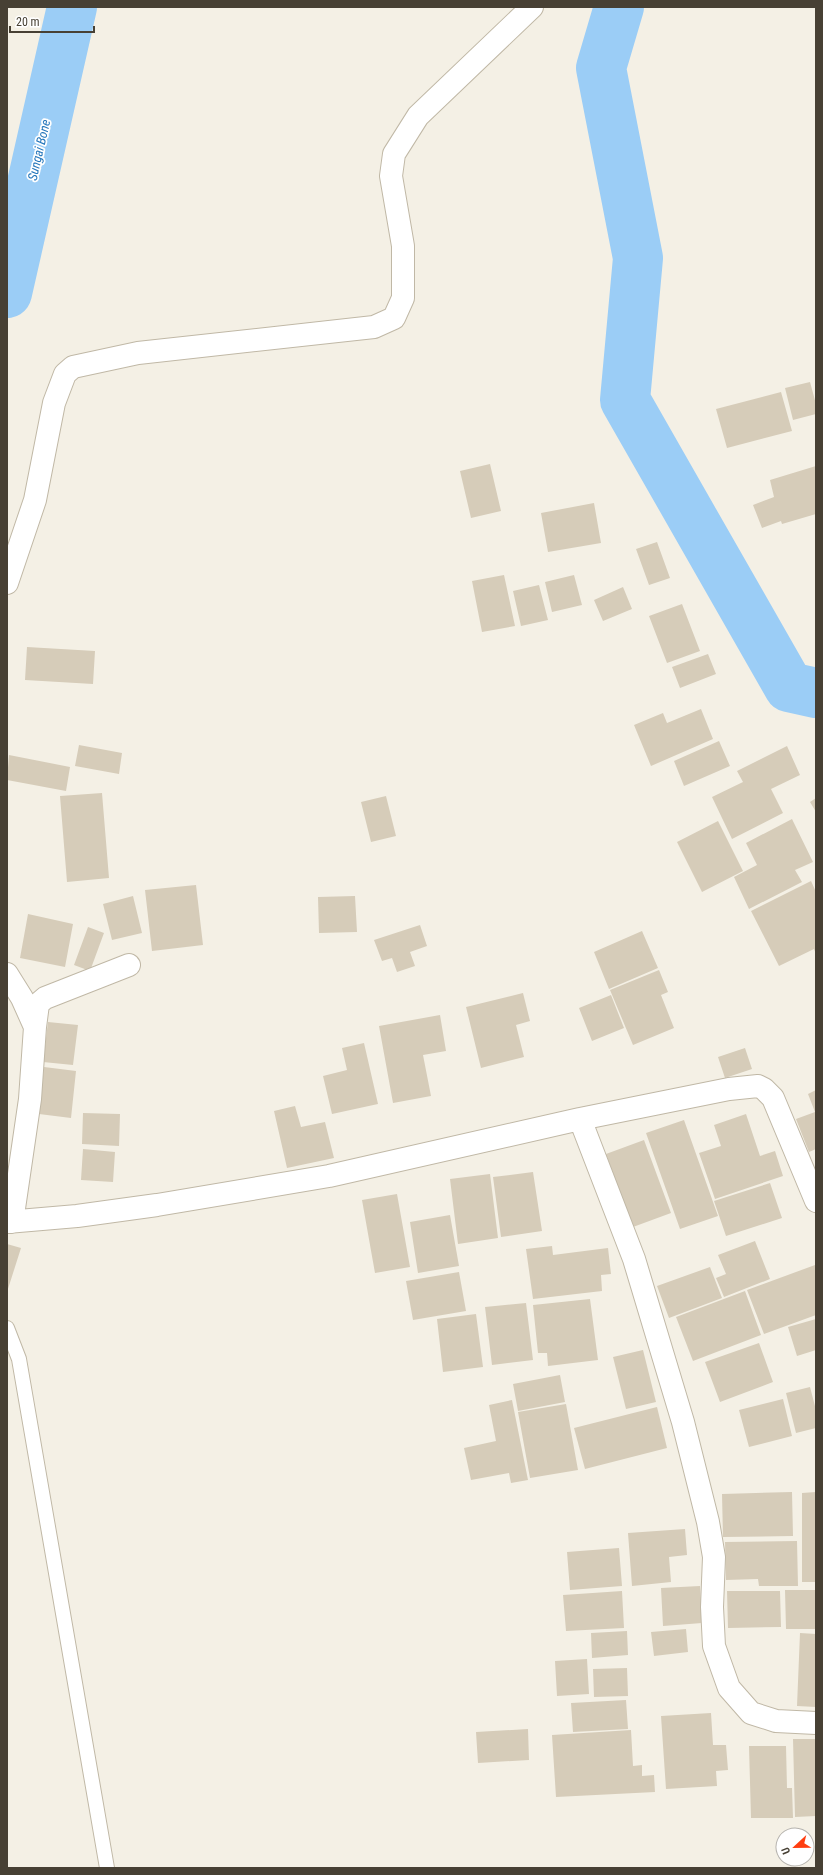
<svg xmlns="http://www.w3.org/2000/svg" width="823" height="1875" font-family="'Roboto Condensed',sans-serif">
  <rect width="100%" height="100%" fill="#f4f0e5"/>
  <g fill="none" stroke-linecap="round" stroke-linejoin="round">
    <!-- river -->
    <path stroke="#9bcdf6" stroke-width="50" d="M619,7L601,68L638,258L625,400L789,687L816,693
      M7,293L72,7"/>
  </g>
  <!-- building -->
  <path fill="#d6ccb9" d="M810,382L816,404V414L793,420L785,388Z
    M781,392L792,431L727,448L716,409Z
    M490,464L501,511L471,518L460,471Z
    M816,466V514L782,524L781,521L762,528L753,505L774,497L770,480Z
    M594,503L601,543L548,552L541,513Z
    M657,542L670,578L649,585L636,549Z
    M504,575L515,626L482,632L472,581Z
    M574,575L582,605L552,612L545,582Z
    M539,585L548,620L521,626L513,591Z
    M623,587L632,609L603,621L594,600Z
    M682,604L700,651L667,663L649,616Z
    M27,647L95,651L93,684L25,680Z
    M708,654L716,674L680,688L672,667Z
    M701,709L713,739L651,766L634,725L663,713L667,723Z
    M719,741L730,766L684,786L674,761Z
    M79,745L122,753L119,774L75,766Z
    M787,746L800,775L771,789L783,813L732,839L712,797L743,782L737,771Z
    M9,755L70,767L66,791L7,780Z
    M102,793L109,878L67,882L60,796Z
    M386,796L396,836L371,842L361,802Z
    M816,798V812L810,802Z
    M792,819L813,862L795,870L802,882L749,909L734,877L757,865L746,843Z
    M718,821L743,871L702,892L677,842Z
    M811,881L816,892V954L814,949L779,966L751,911Z
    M196,885L203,945L152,951L145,890Z
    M133,896L142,933L112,940L103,904Z
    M355,896L357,932L319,933L318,897Z
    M28,914L73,924L65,967L20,958Z
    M420,925L427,946L410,952L415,966L397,972L392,958L382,961L374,940Z
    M88,927L104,933L90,971L74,965Z
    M642,931L658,968L609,989L594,952Z
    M659,970L668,992L661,995L674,1028L633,1045L610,990Z
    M523,993L530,1021L516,1025L524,1057L481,1068L466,1007Z
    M611,995L624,1028L592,1041L579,1008Z
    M440,1015L446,1051L423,1055L431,1096L393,1103L379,1026Z
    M48,1022L78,1025L73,1065L43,1062Z
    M364,1043L378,1104L332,1114L323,1076L347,1070L342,1048Z
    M745,1048L752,1069L725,1078L718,1057Z
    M44,1067L76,1071L71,1118L39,1114Z
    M816,1090V1149L809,1152L796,1119L815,1112L808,1094Z
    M295,1106L301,1127L325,1122L334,1158L287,1168L274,1111Z
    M83,1113L120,1114L119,1146L82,1144Z
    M746,1114L760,1156L775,1151L783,1176L715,1199L699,1153L721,1146L714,1125Z
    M684,1120L718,1216L680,1229L646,1133Z
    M644,1140L671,1213L633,1227L606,1154Z
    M83,1149L115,1152L113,1182L81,1180Z
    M533,1172L542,1231L501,1237L493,1177Z
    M490,1174L498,1238L458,1244L450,1179Z
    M770,1183L782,1218L726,1236L714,1201Z
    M397,1194L410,1267L375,1273L362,1200Z
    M450,1215L459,1266L418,1273L410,1222Z
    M755,1241L770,1279L724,1297L716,1278L726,1274L718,1255Z
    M7,1244L21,1248L7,1292Z
    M552,1246L553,1255L608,1248L611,1274L601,1275L602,1291L533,1299L526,1249Z
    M815,1265L816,1315L764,1334L747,1290Z
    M710,1267L722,1298L669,1318L657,1286Z
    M459,1272L466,1311L413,1320L406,1281Z
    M745,1291L761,1335L693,1361L676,1317Z
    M590,1299L598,1360L548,1366L547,1353H538L533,1305Z
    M526,1303L533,1360L492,1365L485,1307Z
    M476,1314L483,1367L443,1372L437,1319Z
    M816,1319V1350L797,1356L788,1327Z
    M759,1343L773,1382L720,1402L705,1362Z
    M643,1350L656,1402L626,1409L613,1357Z
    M560,1375L565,1402L518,1411L513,1384Z
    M810,1387L816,1410V1428L796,1433L786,1393Z
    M783,1399L792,1436L749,1447L739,1410Z
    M512,1400L528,1480L511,1483L509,1473L471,1480L464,1448L496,1441L489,1405Z
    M566,1404L578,1470L530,1478L518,1412Z
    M657,1407L667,1448L585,1469L574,1428Z
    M792,1492L793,1536L723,1537L722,1494Z
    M816,1492V1582H802V1493Z
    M685,1529L687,1555L669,1557L671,1582L632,1586L628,1533Z
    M797,1541L798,1586H759L758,1579L726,1580L725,1542Z
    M619,1548L622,1586L570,1590L567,1552Z
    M700,1586L702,1623L663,1626L661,1588Z
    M785,1590H816V1629H786Z
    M622,1591L624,1628L566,1631L563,1595Z
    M727,1591H780L781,1627L728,1628Z
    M686,1629L688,1652L654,1656L651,1632Z
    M627,1631L628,1655L592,1658L591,1633Z
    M800,1633L816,1634V1707L797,1706Z
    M587,1659L589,1694L557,1696L555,1661Z
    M627,1668L628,1696L594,1697L593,1669Z
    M626,1700L628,1729L573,1732L571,1703Z
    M711,1713L713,1745H726L728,1770L716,1771L717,1786L666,1789L661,1716Z
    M528,1729L529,1760L478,1763L476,1732Z
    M631,1730L633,1766L642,1765V1776L654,1775L655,1792L556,1797L552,1735Z
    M793,1739H816V1816L795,1817Z
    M749,1746H786L787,1788H792L793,1818H751Z"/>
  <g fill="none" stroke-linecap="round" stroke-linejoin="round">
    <!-- lane casing -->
    <g stroke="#c0b8a6" stroke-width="16">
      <path id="lane" d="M7,1328L19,1359L107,1868"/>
    </g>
    <!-- street casing -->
    <g stroke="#c0b8a6" stroke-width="24">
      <path id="street" d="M7,583L35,500L54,403L65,374L73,367L138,353L374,327L394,318L403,298V246L391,176L394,154L418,116L532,7
        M7,974L22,998L35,1027L30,1099L12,1222
        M35,1027L38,1004L45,998L129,965
        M580,1119L634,1259L683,1422L708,1522L714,1557L712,1607L714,1646L729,1688L751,1713L776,1721L816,1723
        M7,1222L77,1216L157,1205L329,1176L580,1119L729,1089L758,1086L764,1089L773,1098L816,1201"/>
    </g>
    <!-- lane -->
    <use href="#lane" stroke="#fff" stroke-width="14"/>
    <!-- street -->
    <use href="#street" stroke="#fff" stroke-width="22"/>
  </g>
  <g text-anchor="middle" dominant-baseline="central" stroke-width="3.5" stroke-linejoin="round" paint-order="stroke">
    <!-- water labels -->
    <g font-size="13" font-style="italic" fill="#2476bb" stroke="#fff">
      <text transform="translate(39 150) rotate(-77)">Sungai Bone</text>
    </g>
  </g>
  <!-- border -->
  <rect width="823" height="1875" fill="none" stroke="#474034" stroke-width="16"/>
  <!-- north arrow -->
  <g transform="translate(795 1847) rotate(248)"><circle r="19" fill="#ffffff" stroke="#b5b3ae"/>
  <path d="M0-3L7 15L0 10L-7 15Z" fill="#ff3e10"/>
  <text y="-6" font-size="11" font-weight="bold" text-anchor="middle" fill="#474034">U</text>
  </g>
  <!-- scale -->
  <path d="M10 26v6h84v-6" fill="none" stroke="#474034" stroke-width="2"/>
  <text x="16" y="26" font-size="12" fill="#474034" stroke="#ffffff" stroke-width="3" paint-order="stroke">20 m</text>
</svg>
